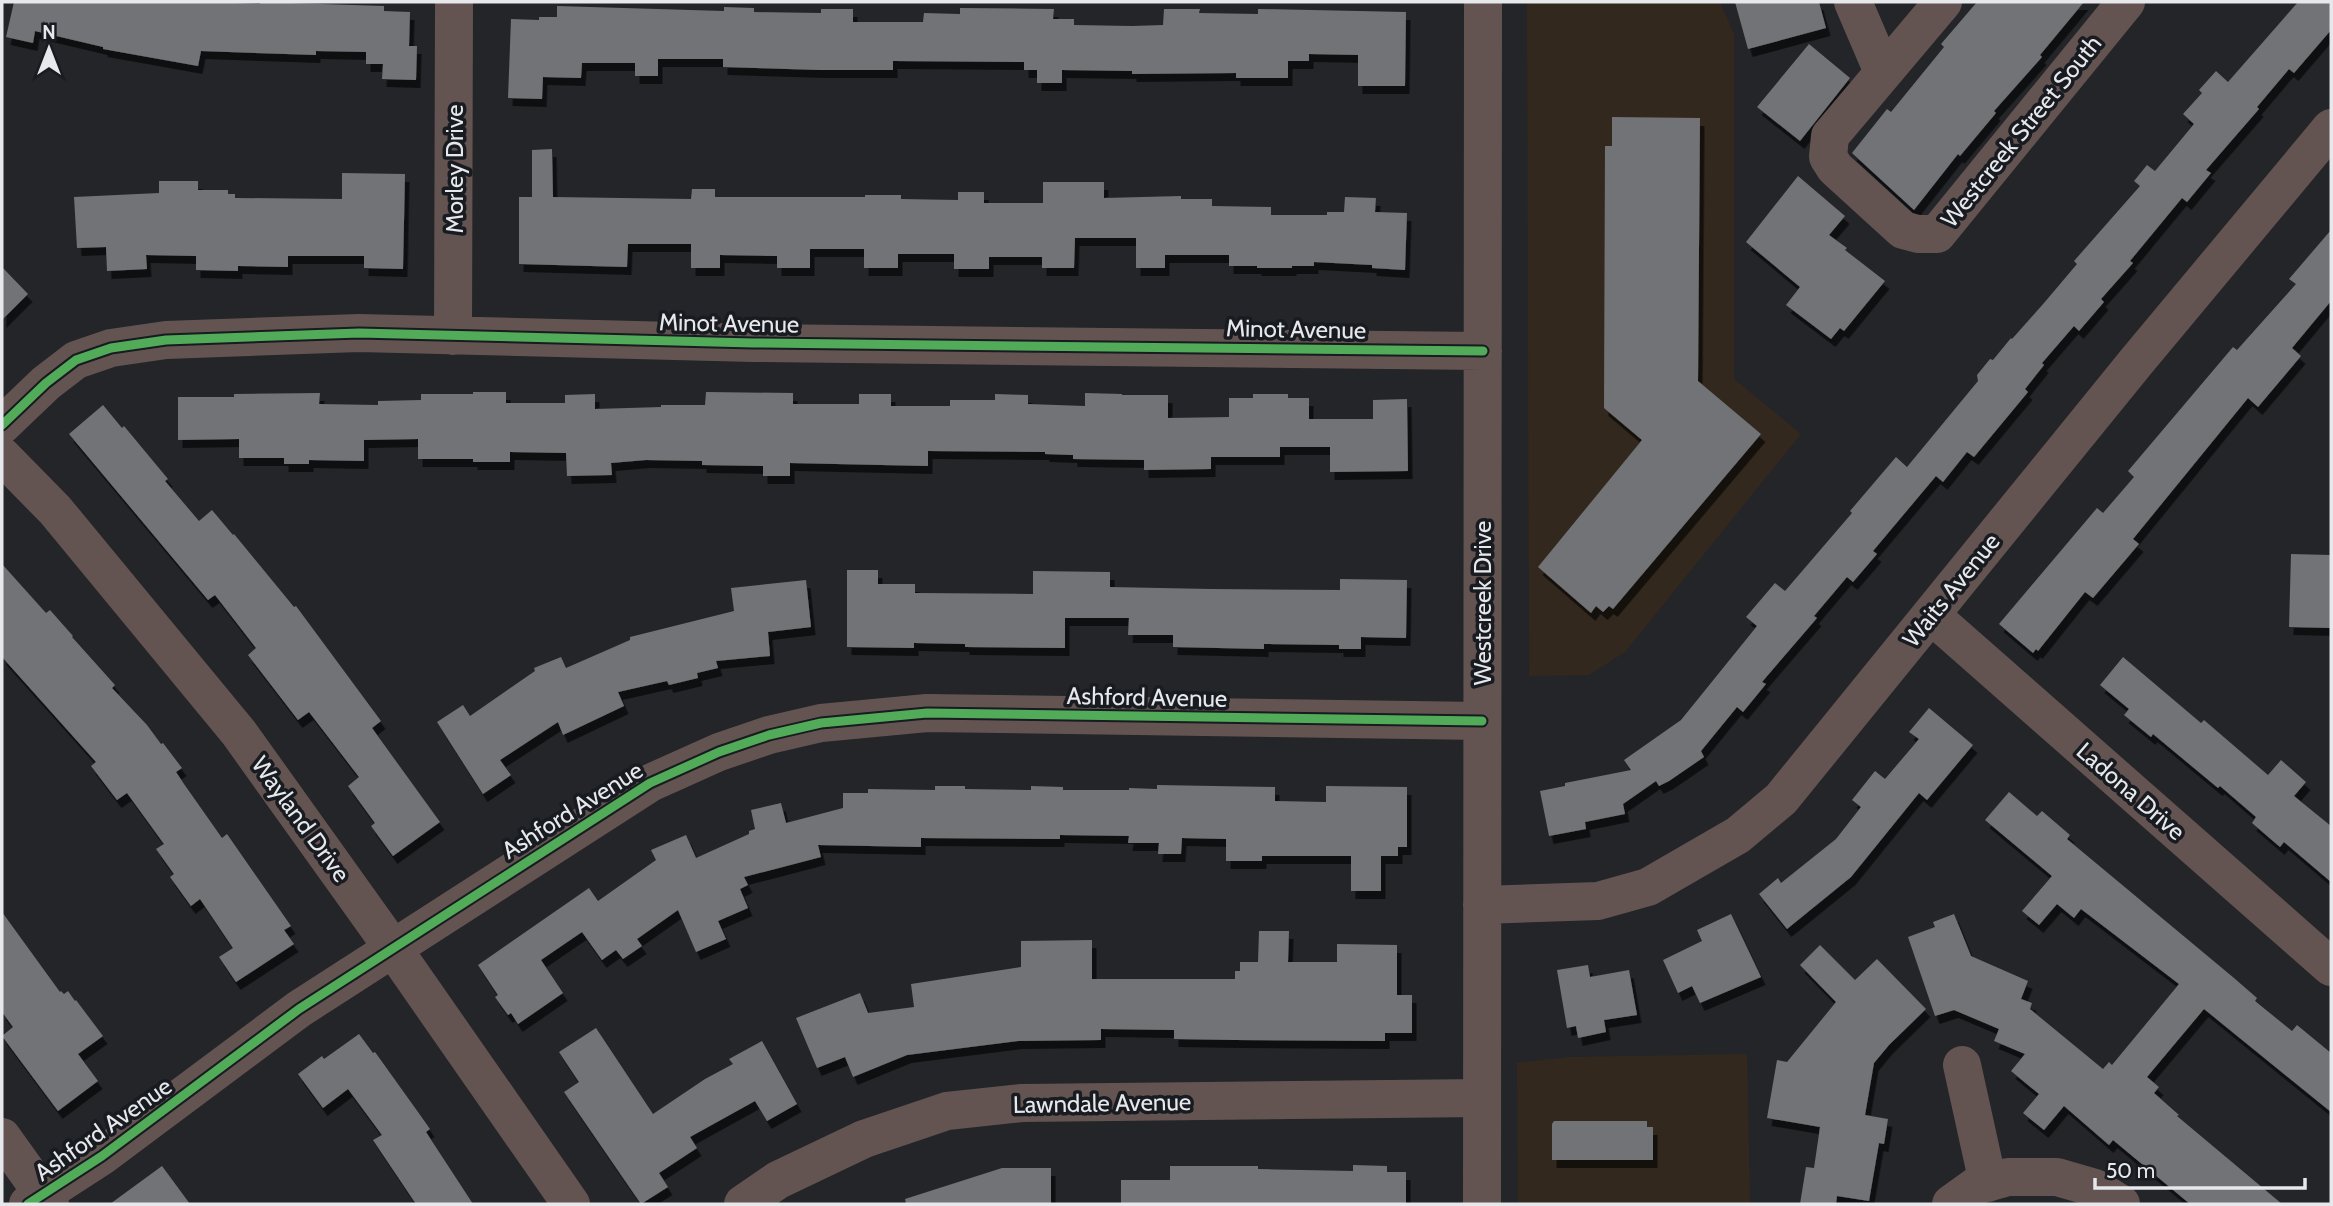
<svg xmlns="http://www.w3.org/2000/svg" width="2333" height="1206" font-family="Cabin,sans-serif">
  <defs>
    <filter id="shadow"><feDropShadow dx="4.5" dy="8" stdDeviation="0" flood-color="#0009"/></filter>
  </defs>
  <rect width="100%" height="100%" fill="#232528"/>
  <!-- commercial -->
  <path fill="#33281e" d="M1527,2H1720L1734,34V379L1801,434L1625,652L1589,675L1529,676Z
    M1747,1054L1750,1204H1518L1517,1063L1569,1057Z"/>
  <!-- building -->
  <path fill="#717376" filter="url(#shadow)" d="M14,2H210L260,4V2L384,6V11L410,12L409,46H417L416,80L382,79L383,64H366V52L316,51V55L201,51L198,66L103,49V47L35,31L33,43L6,37Z
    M1735,2H1819L1826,28L1748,49Z
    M1977,2H2084L2040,55L2042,57L1994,111L1996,113L1960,156L1958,154L1914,210L1852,153L1887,109L1891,112L1944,47L1941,44Z
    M2298,2H2331V30L2294,73L2289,69L2257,107L2259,109L2206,170L2211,173L2187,202L2182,198L2130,261L2133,263L2101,299L2104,302L2079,331L2074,326L2042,363L2044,365L2025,389L2028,392L1974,457L1967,452L1943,482L1936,476L1873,551L1877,554L1853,582L1847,577L1814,616L1817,618L1762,682L1766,684L1743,712L1737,707L1701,751L1704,757L1669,781L1659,786L1656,781L1623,804L1625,814L1585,822L1586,829L1549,836L1540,791L1565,786V783L1631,770L1624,760L1681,720L1757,626L1746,617L1775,583L1785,591L1852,513L1850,511L1896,457L1907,467L1978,381L1977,375L1990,359L1993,360L2011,338L2012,339L2044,303L2077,264L2074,261L2140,186L2134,181L2147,165L2155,171L2194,124L2183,114L2202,93L2199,90L2216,71L2228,82Z
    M557,6L724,11V7L754,8V12L821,13V9H853V22H923L924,13L960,14V8L1054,9L1053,19H1074V25L1132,26L1163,25L1164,9H1200L1199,13L1258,14V9L1406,12L1405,86H1358V55L1309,54V61H1288V78H1236V73L1132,74V71L1062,70V83H1037V70H1024V62L893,61V70H820L723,67V59H658V76H635V63H582L581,78L543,77L542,99L508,98L511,19L539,20V17H557Z
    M1809,44L1850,78L1800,141L1757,107Z
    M1612,117L1700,118L1698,381L1761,434L1613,609L1609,606L1603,612L1596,606L1591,613L1538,567L1642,440L1604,408L1605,146H1612Z
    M552,149L553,197L691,199L692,189H715V197H865V195H901V199L958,200V192H984V203H1043V182H1104V198L1181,196V199H1212V206L1271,207V215H1327V212H1344L1345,197L1376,198L1375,212L1407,213L1405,270L1372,268V265L1314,262V266H1292V268H1257V266H1229V255H1165V268H1136V238H1075L1074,268H1042V257H989V269H954V254H898V268H864V249H810V268H777V256L720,255V268H691V244H628L627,267L519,264V197H532V150Z
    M342,173L405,174L403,269L364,268V256H288V267L238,266V271L196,270V256L146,255L147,269L107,271L106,247L77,248L74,197L159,193V181H198V190H228V194H235V198L342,199Z
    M1798,176L1845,216L1829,235L1847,248L1845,250L1885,281L1844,331L1840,328L1831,339L1786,305L1800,287L1746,242Z
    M2331,230V301L2292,348L2301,356L2258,407L2248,398L2133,539L2139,544L2093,598L2085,592L2038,651L2036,649L2033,653L1999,624L2097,508L2103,513L2134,477L2128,471L2233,347L2237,350L2296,284L2289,279Z
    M2,267L28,294L2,320Z
    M473,392H506V403H565V395L595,394V409L661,407V405H705L706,392L793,393V404H859V394H891V406H950V400H995V394L1028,395V404L1085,406V393L1122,394V395H1168V418L1229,417V398H1253V394H1288V398H1309V419H1373V400L1407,399L1408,471L1330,472V447H1280V457H1211V469L1144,470V460L1073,459V455L1045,454V452L928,451V466L790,463V476H763V466L702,465V461L646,460L611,463L612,475L567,476L566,453L510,452V462H473V459H418V439L364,440V461L309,460V464H284V458H239V439L178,440V397H234V394L320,393L319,404L378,405V401L421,400V394H473Z
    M103,405L122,428L124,426L168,479L165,481L199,521L212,510L233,535L234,534L294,607L296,606L381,721L372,728L440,822L393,856L371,826L375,823L348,786L359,777L309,712L298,720L248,655L256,648L215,595L208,600L69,434Z
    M2291,554L2331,555V628L2289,627Z
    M2,564L46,613L50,610L73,636L72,637L115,685L112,688L147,725L161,744L163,743L182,768L176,772L184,784L222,838L227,834L291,926L284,930L294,944L236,982L219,957L233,948L200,899L191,906L170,877L174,874L156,849L164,844L127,793L117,800L91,766L96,762L2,657Z
    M847,570H878V584H915V593L1033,594V571L1110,572V587L1211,589L1340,590V579L1407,580L1406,638L1361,637V649H1339V645L1264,644V649L1173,647V635H1128L1129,618H1065V648L965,647V644L914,643V648L847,647Z
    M806,580L811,627L768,632L770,656L716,661L718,668L697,673L698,678L669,685L667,681L618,692L624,706L563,735L558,722L500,760L511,775L483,794L437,722L463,705L470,716L535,671L534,668L561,657L566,668L630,640V637L734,611L731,588Z
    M2123,657L2201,723L2204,720L2268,775L2281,760L2306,782L2294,796L2331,826V882L2284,842L2280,847L2252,823L2256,817L2220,786L2218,788L2153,734L2151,737L2124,715L2129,709L2100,685Z
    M1929,708L1973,745L1927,800L1919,793L1851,877L1787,929L1759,894L1778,878L1781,883L1836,839L1861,807L1852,800L1875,771L1885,779L1919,739L1909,732Z
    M1157,785L1275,787V801L1326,802V786L1407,787V847H1398V856H1381V891H1351V856H1262V861H1226V839L1182,838L1181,854H1158L1159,843H1128L1129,836L1060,835V839L921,838V847L818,845L821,857L744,877L748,885L740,889L748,908L718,921L726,939L696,952L678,910L637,939L642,946L623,959L616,950L602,960L582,932L541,960L563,993L518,1024L511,1013L508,1015L495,997L498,995L478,965L589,888L598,901L656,860L651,850L686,835L696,858L749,834V831L755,829L751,810L781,803L786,823L843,808V793H868V789L935,790V786H965V789L1031,790V786L1063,787V790H1129V788L1157,789Z
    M2009,792L2037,816L2042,811L2070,835L2067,839L2234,978L2257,998L2255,1001L2292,1031L2297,1025L2331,1053V1112L2204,1009L2147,1077L2159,1087L2154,1093L2179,1115L2177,1116L2282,1204H2190L2113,1140L2109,1145L2064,1106L2044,1130L2023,1113L2039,1094L2011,1071L2025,1054L1994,1041L1999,1029L1954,1010L1935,1016L1908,937L1935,927L1933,922L1954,914L1971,956L2028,981L2021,999L2032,1003L2030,1009L2103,1069L2109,1062L2112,1065L2179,984L2081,909L2074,918L2057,904L2039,925L2022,911L2052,876L1985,820Z
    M2,912L60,992L61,991L64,994L68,991L75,1001L76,1000L103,1036L78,1054L98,1081L58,1111L2,1036L13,1027L2,1012Z
    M1731,914L1761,977L1700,1003L1692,986L1678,993L1663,960L1702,941L1697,930Z
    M1259,931H1289L1288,962H1337V944L1397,945V995H1412V1033H1385V1041L1235,1040L1174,1039V1030L1101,1029V1040L1018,1041L907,1055L853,1077L845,1057L817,1068L796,1018L860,993L868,1013L914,1007L911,984L1021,967V941L1092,940V979H1235V971H1240V962H1258Z
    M1820,945L1855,980L1877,959L1926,1009L1889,1045L1874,1063L1865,1115L1888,1119L1884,1144L1879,1143L1869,1201L1837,1196L1836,1204H1800L1806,1167L1814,1168L1820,1127L1767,1118L1777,1060L1787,1062L1836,1002L1800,965Z
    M1588,965L1590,977L1629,970L1637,1015L1604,1020L1606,1032L1578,1038L1576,1026L1567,1028L1557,970Z
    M596,1028L653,1114L705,1079L733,1064L729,1059L762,1041L797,1104L767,1121L755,1101L690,1137L697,1148L659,1173L668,1187L641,1204L564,1092L579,1082L559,1052Z
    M359,1034L373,1053L375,1052L418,1112L430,1129L426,1132L473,1204H416L373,1140L382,1135L348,1089L323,1108L298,1074L322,1056L324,1059Z
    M1554,1121H1647V1127H1653V1160H1552V1124Z
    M1353,1165L1387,1166V1172H1406V1204H1121V1180H1170V1166H1258V1169L1353,1171Z
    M162,1166L190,1204H110Z
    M1002,1168H1051V1204H906L905,1199Z"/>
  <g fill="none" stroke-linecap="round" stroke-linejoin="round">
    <!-- minor -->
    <path stroke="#635452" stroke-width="38" d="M1853,2L1883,72
      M1943,2L1830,136L1828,157L1835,168L1903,230L1918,234H1937L2126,2
      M453,336L454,2
      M2,425L46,383L76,360L111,348L166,340L359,333L753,343L1483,351
      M2,456L55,510L239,733L392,947L571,1204
      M1931,615L2331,967
      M1482,905L1598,901L1648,887L1738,835L1781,799L2136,362L2331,128
      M1962,1065L1988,1183
      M2,1137L50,1204
      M28,1204L102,1156L299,1009L650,783L719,752L769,735L821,723L927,713L1482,721
      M743,1204L778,1180L864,1139L947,1111L1022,1103L1482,1098
      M1482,1204L1483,2
      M1951,1204L1976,1186L2008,1177H2057L2095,1188L2121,1204"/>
    <!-- cycleway casing -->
    <g stroke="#181b20" stroke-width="13">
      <path id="cycleway" d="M2,425L46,383L76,360L111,348L166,340L359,333L753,343L1483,351
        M28,1204L102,1156L299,1009L650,783L719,752L769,735L821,723L927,713L1482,721"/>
    </g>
    <!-- cycleway -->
    <use href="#cycleway" stroke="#51ab58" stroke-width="9"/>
  </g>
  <g text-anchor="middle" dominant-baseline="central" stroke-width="7" stroke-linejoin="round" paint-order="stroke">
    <!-- street labels -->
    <g font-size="24" fill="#e6e8ec" stroke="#181b20">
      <text transform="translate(2021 131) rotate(-51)">Westcreek Street South</text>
      <text transform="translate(454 169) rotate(-90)">Morley Drive</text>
      <text transform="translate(729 323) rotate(1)">Minot Avenue</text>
      <text transform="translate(1296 329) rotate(1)">Minot Avenue</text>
      <text transform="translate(1951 590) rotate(-51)">Waits Avenue</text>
      <text transform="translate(1482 603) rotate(-90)">Westcreek Drive</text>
      <text transform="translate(1147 697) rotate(1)">Ashford Avenue</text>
      <text transform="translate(2131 791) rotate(41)">Ladona Drive</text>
      <text transform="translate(572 810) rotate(-32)">Ashford Avenue</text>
      <text transform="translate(301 819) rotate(54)">Wayland Drive</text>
      <text transform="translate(1102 1103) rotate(-1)">Lawndale Avenue</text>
      <text transform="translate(103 1129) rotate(-35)">Ashford Avenue</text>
    </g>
  </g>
  <!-- border -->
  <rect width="2333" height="1206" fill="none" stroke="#e6e8ec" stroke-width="7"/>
  <!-- north arrow -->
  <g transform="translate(49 49)" stroke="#181b20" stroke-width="5" paint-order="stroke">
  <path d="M0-5L12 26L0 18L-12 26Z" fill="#e6e8ec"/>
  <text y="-10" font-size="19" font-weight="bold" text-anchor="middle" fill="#e6e8ec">N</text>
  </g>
  <!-- scale -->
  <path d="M2095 1178v10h210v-10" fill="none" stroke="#e6e8ec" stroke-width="3.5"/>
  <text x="2106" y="1178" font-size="21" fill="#e6e8ec" stroke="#181b20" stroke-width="5" paint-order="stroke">50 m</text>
</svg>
